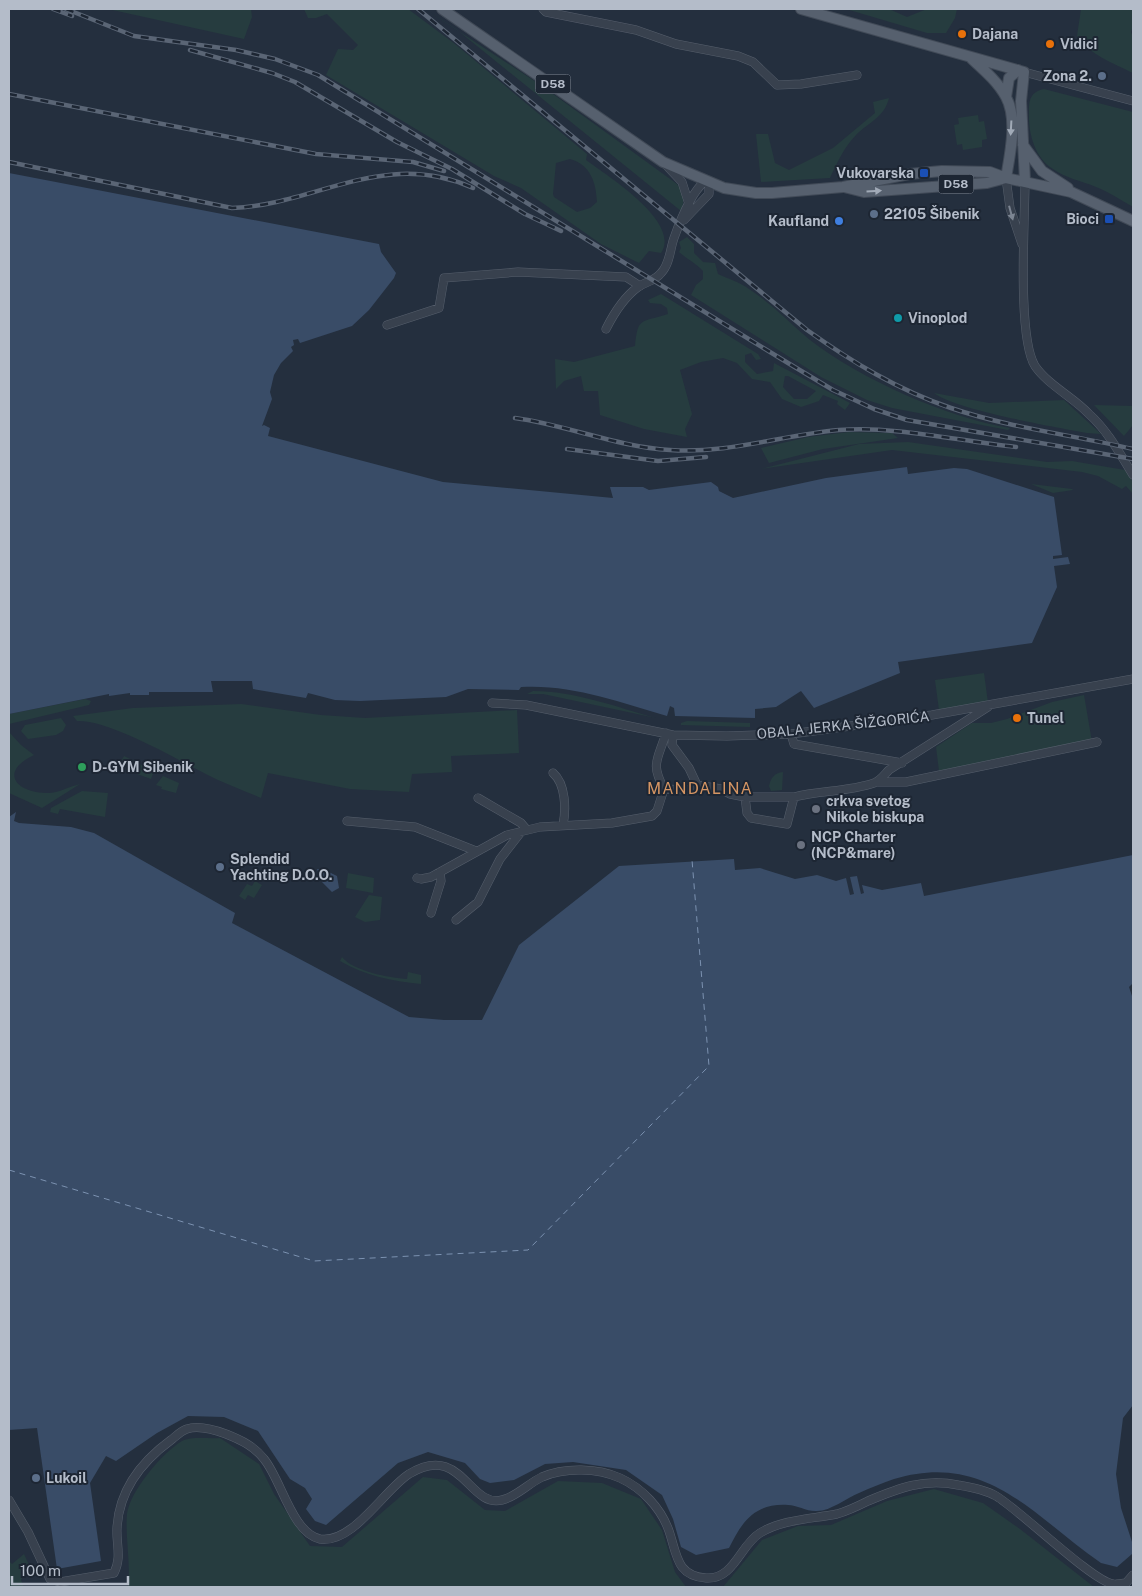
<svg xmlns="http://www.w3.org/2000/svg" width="1142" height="1596" font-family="'Public Sans',sans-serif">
  <rect width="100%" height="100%" fill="#242f3e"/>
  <!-- green -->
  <path fill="#263c3f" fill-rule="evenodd" d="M108,9H251L252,17L244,39Z
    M304,9H408L455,44L587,154L586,160C606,175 682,222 661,253L649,251L639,263L601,244L521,188L494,176L326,75L338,49L353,50L358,45L327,14L316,18H308ZM570,159C591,165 596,183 597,202L590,208L577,212L554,197L553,194L556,163Z
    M425,9L542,86L677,184C684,193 685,200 681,211L456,29Z
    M846,9H889L907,17L927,9H957L955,18L946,33H927Z
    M1081,9H1133V26L1131,32L1133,37V73C1113,63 1090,55 1077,36Z
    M1044,89L1133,112V207C1121,200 1109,192 1096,187C1082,181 1065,178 1053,169C1034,157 1028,132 1029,111C1029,99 1031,92 1044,89Z
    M889,98C884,118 870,121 856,135C844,147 837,163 830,178L761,182L756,134H768L775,163L789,170L833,148L875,113L873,102Z
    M978,115L979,122L984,121L987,139L982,140V147L963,150L962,144L957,145L954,125L959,124L958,118Z
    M687,237L694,244V253L703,262L715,263L718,274C728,279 740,282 749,289C771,303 790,323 810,340C860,379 948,418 1010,428L1008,430L892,408L867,400L821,377L691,295L696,285L703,279V271C696,263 688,260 679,252L681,248L679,242Z
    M661,294L758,354L761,359L756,360L751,353L745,355V362L757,374L773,371L774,363L850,403L845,410L837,404L838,401L823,395L819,401L801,407L782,399L770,382L752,379L737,363L723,358L701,362L680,370L692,414L685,429L687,437L644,429L600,415L598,391H584L581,376L564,381L556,389L555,359L574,362L635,346C638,316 641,323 668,314L667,308L661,304L650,303L648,300ZM785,376H788L816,391L807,399H794L783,387Z
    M934,393L989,403L1064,400L1101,434L1087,433C1056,427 955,410 934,393Z
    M1094,405L1133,406V425L1124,436Z
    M849,432L892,433L898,438L823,449L769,463L761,448L808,437Z
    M908,442L1047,462L1072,461L1125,470L1133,482V494L1126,486L1122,489L1098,476L1082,472L892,450L761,469L859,444Z
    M1031,484L1072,489L1073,490L1053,493Z
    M984,673L988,703L939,710L935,680Z
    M533,691C575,691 616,707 656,718L543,694H527Z
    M1084,695L1092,742L939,771L936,747L972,723H991L1007,719L1052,702Z
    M85,699L91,701L89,705L9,724V714Z
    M241,704L321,715L365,718L517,710L519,753L451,756L452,772L412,774L409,792L350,789L268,773L261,798C247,792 232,786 218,780C184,764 113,720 77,721L73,716L133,708Z
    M61,718L66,725L63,731L56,735L28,739L21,731L25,725Z
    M687,721L750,723V727L681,725V723Z
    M9,732L21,745L34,755C0,771 14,792 46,793C57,794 68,787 80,784L42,808L9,793Z
    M124,756L154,771L151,779L137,774L120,763Z
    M783,772L782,790L771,791L769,786C771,778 774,773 783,772Z
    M163,776L179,783L176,793L161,789L162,787L156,785Z
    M82,791L108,793L105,817L60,809L58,814L50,812L51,808Z
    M348,873L374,878L373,893L346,888Z
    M255,881L262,885L254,898L248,895L245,900L239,896L247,884L252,886Z
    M369,895L382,897L380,920L365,922L355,917Z
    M342,957C353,971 390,978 407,979L408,972L421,975V984C391,981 366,976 340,961Z
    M220,1438L259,1464L274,1494L310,1546L342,1547L423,1477L447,1480L485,1510L505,1511L558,1481L602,1483L641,1499L662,1530L675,1572L686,1587H128C131,1563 125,1538 127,1514C130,1491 162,1453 182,1441C191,1436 210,1439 220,1438Z
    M934,1489L983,1503L1020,1529L1094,1587H723L762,1540L798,1526L831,1525L887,1501Z
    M24,1554L30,1567L21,1580L24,1587H9V1561L12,1564Z"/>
  <!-- water -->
  <path fill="#394c67" d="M9,173L379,244L381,252L396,273L394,278L369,310L352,326L300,343L298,339L293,340L294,345L291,347L293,351L281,363L274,375L270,392L272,399L262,426L264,425L270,428L268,436L443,482L613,498L610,487H643L649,490L711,482L718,487L719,491L733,498L826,478L907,467L908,474L954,468L967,469L1054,497L1062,555L1053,556V559L1068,557L1070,564L1054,566L1057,587L1032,643L898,662L900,673L814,708L801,691L776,707L755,709V718L675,716L674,708L670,706L667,716C619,702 571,684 521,687L519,690L468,689L446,697L360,701L335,700L308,693L306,698L253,689L252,681H211L213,692H149V695H130V693L109,696V694L9,714Z
    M16,812L14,821L19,823L71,827L94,833L235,913L232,923L409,1017L444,1020H482L519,945L619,866L734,859L735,870L760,868L795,879L817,875L836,881L846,878L850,895L854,894L850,877L857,876L861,894L864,893L862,885L882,890L921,883L924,896L1133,855V983L1129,987L1133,999V1405L1123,1418L1116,1474L1121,1508L1133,1545L1132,1554L1117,1567L1101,1563C1033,1516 987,1451 894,1479C882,1483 870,1488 859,1493C846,1498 831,1511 817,1511C808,1512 797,1505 788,1505C754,1503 742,1522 729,1548L696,1555L681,1547L673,1519L662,1495L626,1470L573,1462L545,1464L514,1480L490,1483L480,1479L465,1463L428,1452L398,1463L326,1525L315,1521L306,1509L312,1499L305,1488L290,1479L258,1431L224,1417L188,1416L157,1433L116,1461L106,1456L90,1483L101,1561L57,1569L37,1428L9,1430V817Z
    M317,869H323L337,876L339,888L332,892L322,882Z"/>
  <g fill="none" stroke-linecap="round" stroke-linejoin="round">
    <!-- ferry -->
    <path stroke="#7c92b1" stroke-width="1" stroke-dasharray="6 5" stroke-linecap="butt" d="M9,1170L314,1261L528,1250L709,1066L692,860"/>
    <!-- minor casing -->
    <g stroke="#565f6c" stroke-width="9">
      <path id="minor" d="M543,9L546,12L636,30L676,44L738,56L753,62L777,85L801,84L857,75
        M1024,72L1133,101
        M666,165L682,182L689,204
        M1006,178L1010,208L1022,244
        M1025,181C1025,219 1017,337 1035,366C1048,385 1073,397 1089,414C1108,431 1120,454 1133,475
        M684,220L709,194V183
        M387,325L439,308L444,278L518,272L626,277L640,286
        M606,329C614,313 623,298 638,287C645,282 655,281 661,273C670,264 670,249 674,238C680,221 692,192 705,181
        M492,703L526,705L673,735L727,736L791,734L932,715L1133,679
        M791,734L794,744L902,763
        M673,735L672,745L689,768L697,785
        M553,773C566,784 566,810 563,825
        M876,782H906L1097,742
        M664,789L689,790L697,785L721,789L730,794L745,797H794
        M745,797L747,813L751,818L787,824L794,797C820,790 848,792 874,783C880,781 885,774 889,770L988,707
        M478,798L521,823L527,830
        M347,821L415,827L476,851
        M417,878L421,879L431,877L507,835L540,827L612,823L652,816L657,811L664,789C650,763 658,760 666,733
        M431,913L441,881L440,872
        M456,920L478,902L500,859L521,832
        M9,1500L28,1532L50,1579L60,1582L114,1573C122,1557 116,1544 117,1528C119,1490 141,1462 171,1440C175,1437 182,1430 187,1429C199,1425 215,1430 226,1434C241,1440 254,1446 264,1459C281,1479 292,1533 320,1539C353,1544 384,1490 409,1474C462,1442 468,1508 502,1500C516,1497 529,1483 542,1477C565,1467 598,1468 620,1478C642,1488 661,1508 669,1531C677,1554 676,1576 706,1578C734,1580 740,1545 760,1533C783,1519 812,1519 837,1514C848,1511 858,1506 868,1501C899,1488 924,1478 958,1485C970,1487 986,1490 996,1496C1021,1511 1092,1581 1113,1584C1117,1585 1121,1583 1126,1583L1133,1575"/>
    </g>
    <!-- major casing -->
    <g stroke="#414a57" stroke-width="12">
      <path id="major" d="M442,9L663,162L724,188L756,193H772L843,187L909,174L942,171L990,172L1006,178L1071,192L1133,221
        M801,9L1024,72L1021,101L1025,181
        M972,59C984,70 998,82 1006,97C1018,119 1010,154 1006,178
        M1006,97L1009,78L1018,70
        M1023,145L1042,171L1068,188
        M844,187L864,192L987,183L1006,178"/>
    </g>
    <!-- minor -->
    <use href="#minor" stroke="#38414e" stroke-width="8"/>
    <!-- major -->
    <use href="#major" stroke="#56606e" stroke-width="10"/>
    <!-- rail casing -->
    <g stroke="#5a6575" stroke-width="4.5">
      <path id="rail" d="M53,9L72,16
        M66,9L134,36L236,50L275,59L318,75L788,363L833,390L874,409L907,420L1133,459
        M418,9L807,330C852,362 898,390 951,408C1010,428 1073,435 1133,449
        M190,50L272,73L295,82L397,142L452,169L525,214L561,231
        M9,94L316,154L413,162L444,171
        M9,162L232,208C316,205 384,148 473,188
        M515,418C567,425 617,447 670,450C728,454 782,435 839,430C899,426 957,441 1016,447
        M567,449L658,461L706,457"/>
    </g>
    <!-- rail -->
    <use href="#rail" stroke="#1d2633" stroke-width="2.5" stroke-dasharray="8" stroke-linecap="butt"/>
  </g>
  <!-- one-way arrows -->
  <defs><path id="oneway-solid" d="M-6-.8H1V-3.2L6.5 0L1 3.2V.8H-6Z" transform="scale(1.25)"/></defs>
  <g fill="#a1aab7">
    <use href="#oneway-solid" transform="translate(1011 128) rotate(93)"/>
    <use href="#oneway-solid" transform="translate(874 191) rotate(-4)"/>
  </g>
  <use fill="#7c8592" href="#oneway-solid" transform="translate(1011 213) rotate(75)"/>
  <!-- markers -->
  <g fill="#e8710a" stroke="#1d2633" stroke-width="2">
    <circle cx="962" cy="34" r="5"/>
    <circle cx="1050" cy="44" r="5"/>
    <circle cx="1017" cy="718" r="5"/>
  </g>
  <g fill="#5c6f8a" stroke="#1d2633" stroke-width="2">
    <circle cx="1102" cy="76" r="5"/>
    <circle cx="874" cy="214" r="5"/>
    <circle cx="220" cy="867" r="5"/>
    <circle cx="36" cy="1478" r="5"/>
  </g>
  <g fill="#1a4fb4" stroke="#1d2633" stroke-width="2">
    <rect x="919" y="168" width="10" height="10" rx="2.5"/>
    <rect x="1104" y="214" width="10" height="10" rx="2.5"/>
  </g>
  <circle fill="#3f7fe0" stroke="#1d2633" stroke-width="2" cx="839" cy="221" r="5"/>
  <circle fill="#0f9aa8" stroke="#1d2633" stroke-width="2" cx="898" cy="318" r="5"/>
  <circle fill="#2e9e5b" stroke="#1d2633" stroke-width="2" cx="82" cy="767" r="5"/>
  <g fill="#6b7280" stroke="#1d2633" stroke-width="2">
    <circle cx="816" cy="809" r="5"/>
    <circle cx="801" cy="845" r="5"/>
  </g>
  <g text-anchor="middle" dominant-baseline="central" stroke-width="4" stroke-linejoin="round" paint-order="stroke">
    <!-- shield labels -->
    <g fill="#1d2633" stroke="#878f9c" stroke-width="1">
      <rect x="535.5" y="74.5" width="35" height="19" rx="4"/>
      <rect x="938.5" y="174.5" width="35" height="19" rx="4"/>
    </g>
    <g font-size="12" font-weight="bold" fill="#b4bcc9">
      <text x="553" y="84">D58</text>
      <text x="956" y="184">D58</text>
    </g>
    <!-- poi labels -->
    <g font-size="14" font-weight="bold" fill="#b4bcc9" stroke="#1d2633" text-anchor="start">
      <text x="972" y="34">Dajana</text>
      <text x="1060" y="44">Vidici</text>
      <text x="1092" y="76" text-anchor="end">Zona 2.</text>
      <text x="914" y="173" text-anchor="end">Vukovarska</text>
      <text x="884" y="214">22105 Šibenik</text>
      <text x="1099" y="219" text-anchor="end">Bioci</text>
      <text x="829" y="221" text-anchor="end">Kaufland</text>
      <text x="908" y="318">Vinoplod</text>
      <text x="1027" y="718">Tunel</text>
      <text x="92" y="767">D-GYM Sibenik</text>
      <text x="826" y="801">crkva svetog<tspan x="826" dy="16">Nikole biskupa</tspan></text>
      <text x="811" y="837">NCP Charter<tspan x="811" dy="16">(NCP&amp;mare)</tspan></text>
      <text x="230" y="859">Splendid<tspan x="230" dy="16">Yachting D.O.O.</tspan></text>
      <text x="46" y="1478">Lukoil</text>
    </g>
    <!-- street labels -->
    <g font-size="14" fill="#b4bcc9" stroke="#1d2633">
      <text transform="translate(843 725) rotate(-6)">OBALA JERKA ŠIŽGORIĆA</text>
    </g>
    <!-- quarter labels -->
    <g font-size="16" letter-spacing="1" fill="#d59563" stroke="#1d2633">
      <text x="700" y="788">MANDALINA</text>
    </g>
  </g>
  <!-- border -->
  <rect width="1142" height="1596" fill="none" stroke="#b4bcc9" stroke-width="20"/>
  <!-- scale -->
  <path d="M12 1576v8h116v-8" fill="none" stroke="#b4bcc9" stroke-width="2.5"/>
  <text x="20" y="1576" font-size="15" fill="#b4bcc9" stroke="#1d2633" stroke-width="4" paint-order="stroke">100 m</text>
</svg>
